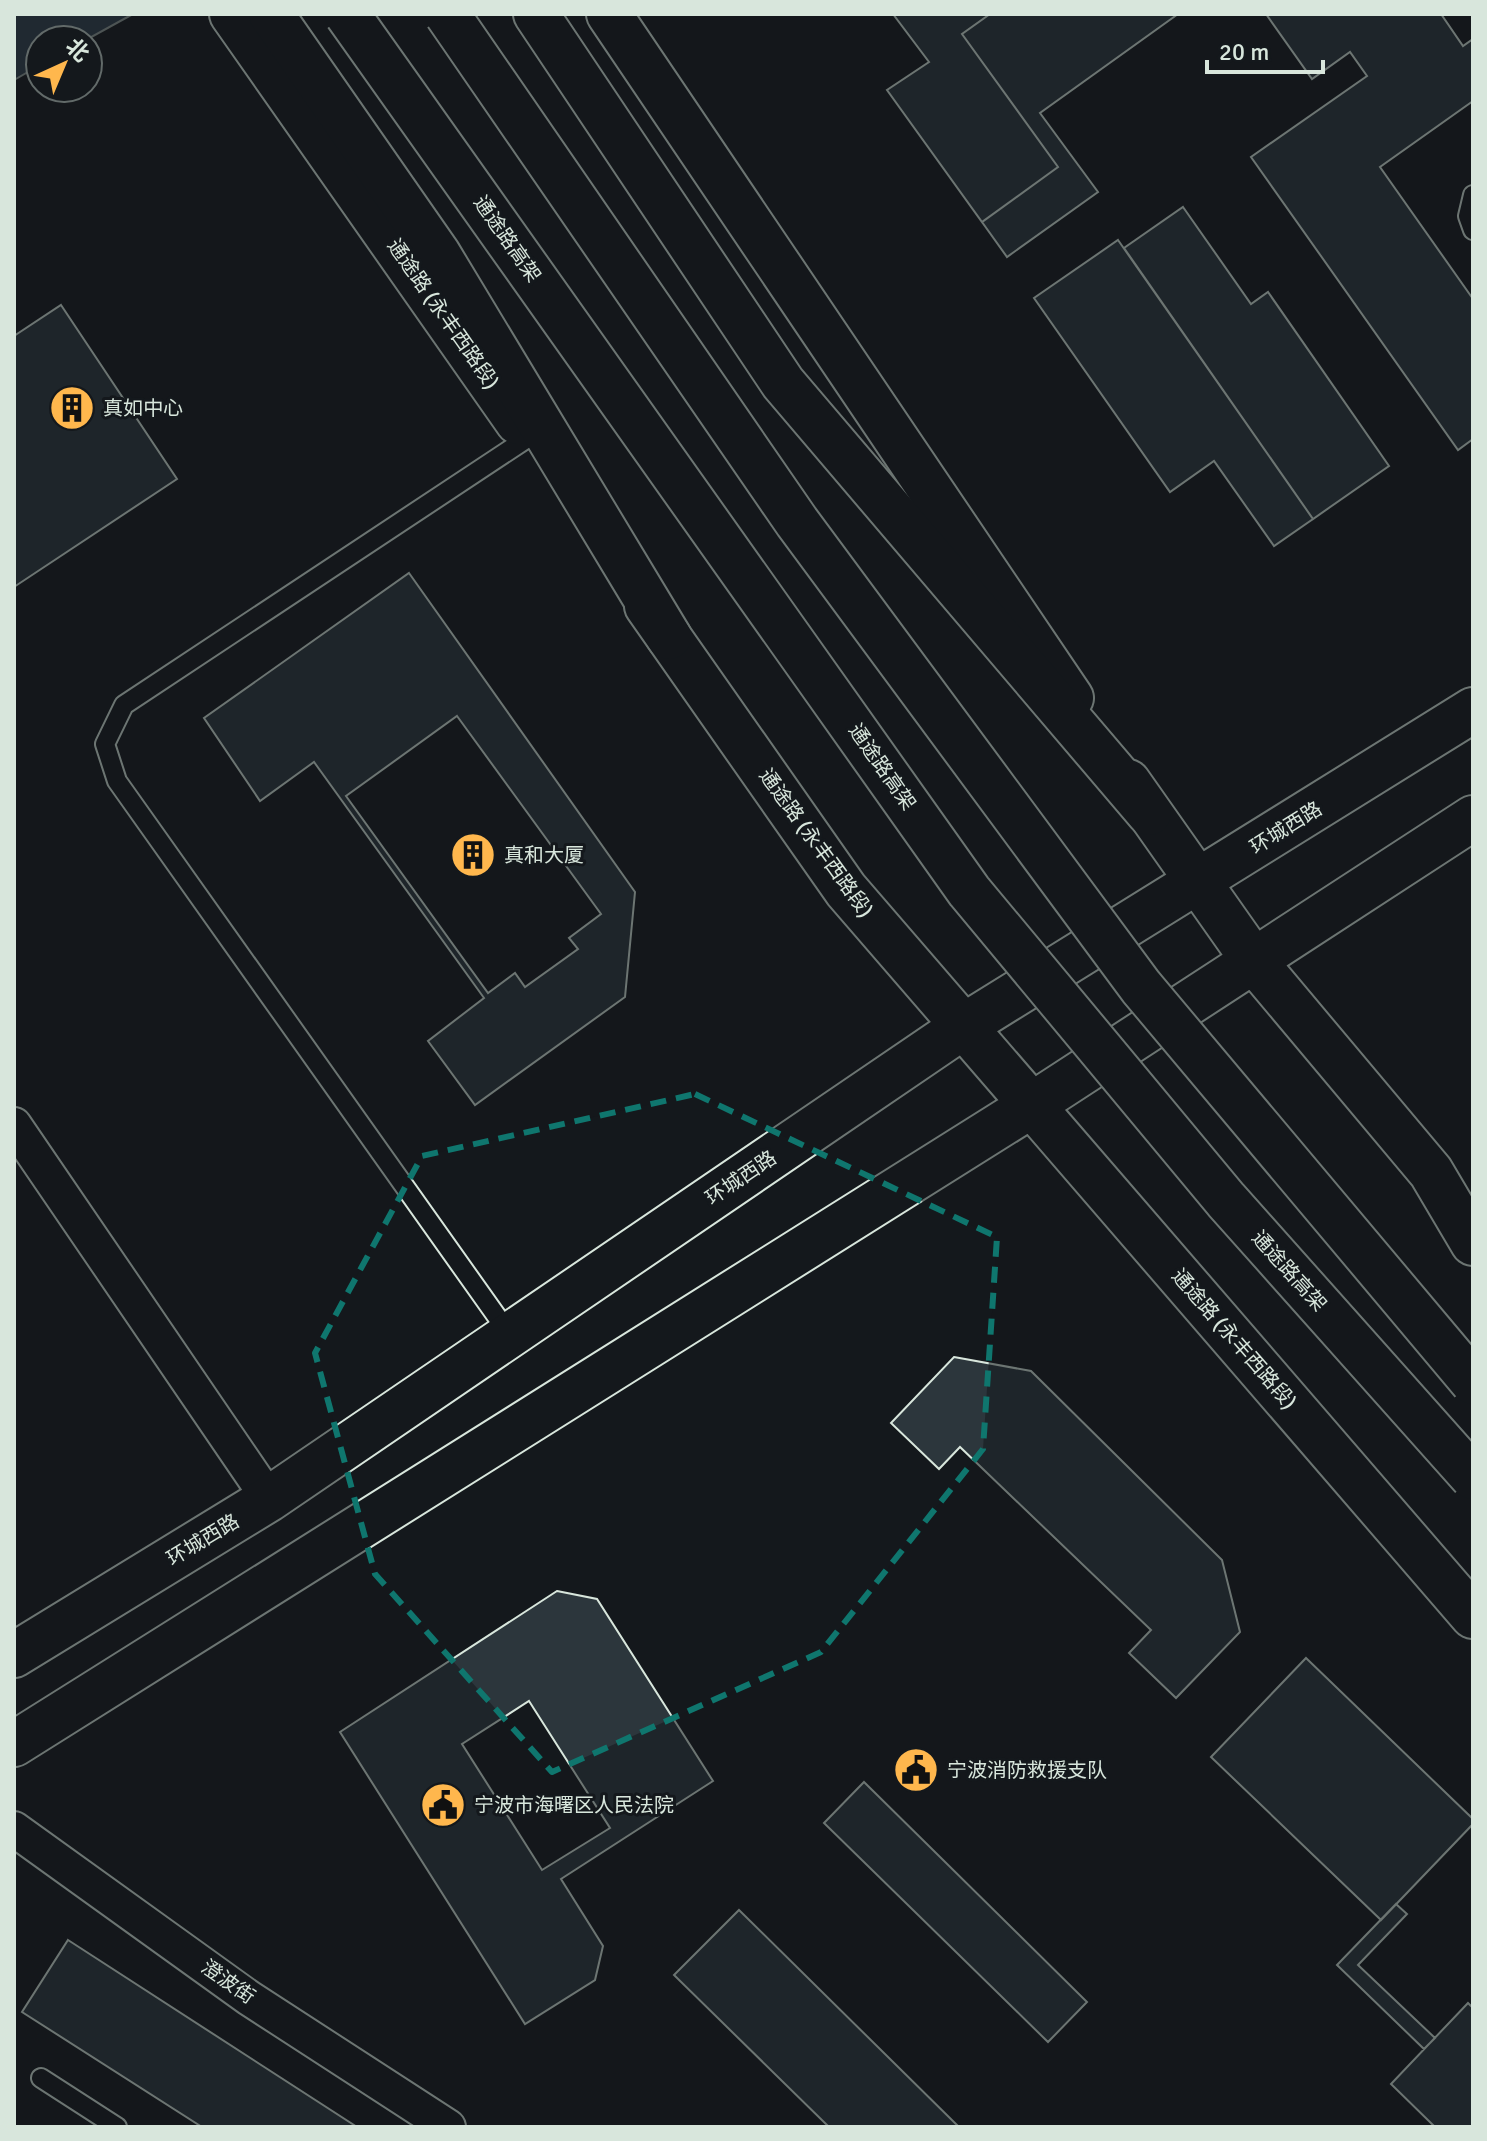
<svg xmlns="http://www.w3.org/2000/svg" width="1487" height="2141" font-family="Signika,'Noto Sans SC',sans-serif">
  <rect width="100%" height="100%" fill="#14181c"/>
  <!-- water -->
  <path fill="#2f3f4d" stroke="#939e99" stroke-width="2" d="M14,14H133L86,40H40V65L14,80Z"/>
  <!-- building -->
  <path fill="#2c363c" stroke="#d8e6dc" stroke-width="2" fill-rule="evenodd" d="M893,14H990L962,34L1058,167L982,222L887,90L929,62Z
    M990,14H1178L1040,113L1098,192L1007,257L982,222L1058,167L962,34Z
    M1266,14H1441L1463,46L1473,39V101L1380,167L1473,299V439L1458,450L1251,157L1367,76L1350,52L1312,79Z
    M1183,207L1251,304L1268,292L1389,466L1313,519L1124,248Z
    M1118,240L1313,519L1274,546L1214,461L1170,492L1034,298Z
    M61,305L177,479L14,587V336Z
    M409,573L635,892L625,997L475,1105L428,1041L484,998L314,762L260,801L204,718Z
    M457,716L601,914L569,938L578,949L525,987L515,973L488,993L346,796Z
    M954,1357L1031,1371L1222,1560L1240,1632L1176,1698L1129,1653L1151,1630L960,1447L939,1469L891,1423Z
    M557,1591L597,1599L713,1781L561,1879L603,1946L595,1980L525,2024L340,1732ZM529,1701L610,1828L542,1870L462,1744Z
    M1306,1658L1473,1819V1824L1381,1920L1211,1757Z
    M864,1782L1087,2002L1048,2042L824,1823Z
    M1396,1904L1407,1914L1358,1965L1435,2038L1424,2049L1337,1965Z
    M739,1910L959,2127H829L674,1975Z
    M68,1940L357,2127H202L22,2012Z
    M1468,2003L1473,2008V2127H1435L1391,2084Z"/>
  <g fill="none" stroke-linecap="round" stroke-linejoin="round">
    <!-- service casing -->
    <g stroke="#d8e6dc" stroke-width="22">
      <path id="service" d="M1473,195L1468,216L1473,230
        M510,1335L117,781L105,744L124,705L529,437
        M41,2078L117,2127"/>
    </g>
    <!-- minor casing -->
    <g stroke="#d8e6dc" stroke-width="38">
      <path id="minor" d="M14,1125L269,1499
        M14,1829L249,1998L448,2127"/>
    </g>
    <!-- primary casing -->
    <g stroke="#d8e6dc" stroke-width="48">
      <path id="primary" d="M232,14L518,422
        M609,14L1071,698
        M647,606L846,890L1473,1616
        M1128,782L1254,961L1431,1172L1473,1243
        M14,1655L269,1499L964,1026L1473,710
        M14,1744L1032,1105L1473,818"/>
    </g>
    <!-- trunk casing -->
    <g stroke="#d8e6dc" stroke-width="48">
      <path id="trunk" d="M271,14L438,254L669,637
        M536,14L783,383L1149,813"/>
    </g>
    <!-- service -->
    <use href="#service" stroke="#14181c" stroke-width="18"/>
    <!-- minor -->
    <use href="#minor" stroke="#14181c" stroke-width="34"/>
    <!-- primary -->
    <use href="#primary" stroke="#14181c" stroke-width="44"/>
    <!-- trunk -->
    <use href="#trunk" stroke="#14181c" stroke-width="44"/>
    <!-- trunk-bridge casing -->
    <g stroke="#d8e6dc" stroke-width="48" stroke-linecap="butt">
      <path id="trunk-bridge" d="M347,14L969,891L1226,1200L1473,1477
        M447,14L797,522L1141,987L1473,1382"/>
    </g>
    <!-- trunk-bridge -->
    <use href="#trunk-bridge" stroke="#14181c" stroke-width="44"/>
  </g>
  <!-- marked area -->
  <path d="M0 0H1487V2141H0ZM695,1094L997,1237L983,1449L821,1652L552,1772L375,1574L315,1353L422,1156Z" fill="#14181c" fill-opacity=".55" fill-rule="evenodd"/>
  <path fill="none" stroke="#0f766e" stroke-width="6" stroke-dasharray="16 10" stroke-linejoin="round" d="M695,1094L997,1237L983,1449L821,1652L552,1772L375,1574L315,1353L422,1156Z"/>
  <!-- icons -->
  <defs>
    <g id="building-disc" transform="scale(2.3)"><circle r="9.5" fill="#ffb74d" stroke="#14181c"/><path d="M-4-6H4V6H1V3H-1V6H-4ZM-2.5-4.3h1.7v1.8h-1.7ZM.8-4.3h1.7v1.8H.8ZM-2.5-1h1.7V.8h-1.7ZM.8-1h1.7V.8H.8Z" fill="#111"/></g>
    <g id="civic-disc" transform="scale(2.3)"><circle r="9.5" fill="#ffb74d" stroke="#14181c"/><path d="M-.6-6.5H3V-4.5H.6V-3L4-1V1h2V6H-6V1h2V-1L-.6-3ZM-1.2 2.5V6h2.4V2.5Z" fill="#111"/></g>
  </defs>
  <g fill-rule="evenodd">
    <use href="#building-disc" x="72" y="408"/>
    <use href="#building-disc" x="473" y="855"/>
    <use href="#civic-disc" x="916" y="1770"/>
    <use href="#civic-disc" x="443" y="1805"/>
  </g>
  <g text-anchor="middle" dominant-baseline="central" stroke-width="6" stroke-linejoin="round" paint-order="stroke">
    <!-- street labels -->
    <g font-size="20" fill="#d8e6dc" stroke="#14181c">
      <text transform="translate(507 239) rotate(55)">通途路高架</text>
      <text transform="translate(443 314) rotate(55)">通途路 (永丰西路段)</text>
      <text transform="translate(882 767) rotate(55)">通途路高架</text>
      <text transform="translate(1286 828) rotate(-32)">环城西路</text>
      <text transform="translate(816 843) rotate(54)">通途路 (永丰西路段)</text>
      <text transform="translate(741 1178) rotate(-34)">环城西路</text>
      <text transform="translate(1289 1271) rotate(48)">通途路高架</text>
      <text transform="translate(1234 1339) rotate(49)">通途路 (永丰西路段)</text>
      <text transform="translate(203 1540) rotate(-31)">环城西路</text>
      <text transform="translate(228 1982) rotate(35)">澄波街</text>
    </g>
    <!-- poi labels -->
    <g font-size="20" fill="#d8e6dc" stroke="#14181c" text-anchor="start">
      <text x="103" y="408">真如中心</text>
      <text x="504" y="855">真和大厦</text>
      <text x="947" y="1770">宁波消防救援支队</text>
      <text x="474" y="1805">宁波市海曙区人民法院</text>
    </g>
  </g>
  <!-- border -->
  <rect width="1487" height="2141" fill="none" stroke="#d8e6dc" stroke-width="32"/>
  <!-- north arrow -->
  <g transform="translate(64 64) rotate(44)"><circle r="38" fill="#14181c" stroke="#626a69" stroke-width="2"/>
  <path d="M0-6L14 30L0 20L-14 30Z" fill="#ffb74d"/>
  <text y="-12" font-size="22" font-weight="bold" text-anchor="middle" fill="#d8e6dc">北</text>
  </g>
  <!-- scale -->
  <path d="M1207 60v12h116v-12" fill="none" stroke="#d8e6dc" stroke-width="4"/>
  <text x="1219" y="60" font-size="24" fill="#d8e6dc" stroke="#14181c" stroke-width="6" paint-order="stroke">20 m</text>
</svg>
